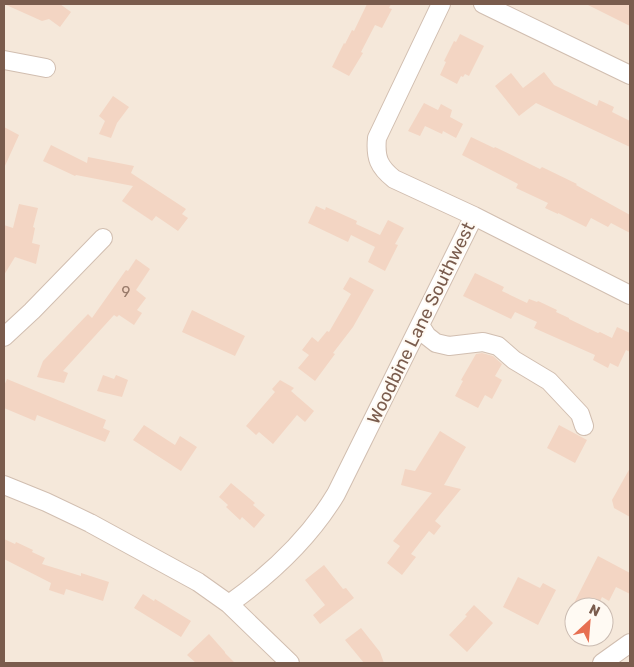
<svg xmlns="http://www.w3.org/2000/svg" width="634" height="667" font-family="Rubik,sans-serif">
  <rect width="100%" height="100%" fill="#fdf6ec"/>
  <!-- residential -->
  <path fill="#f5e8da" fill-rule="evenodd" d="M4,4H630V663H4ZM574,607H604V637H574Z"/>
  <!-- building -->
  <path fill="#f3d5c3" d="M4,4H60L71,12L60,27L49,19L42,21Z
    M367,4H391L389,8L392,9L382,28L375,25L361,52L363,53L349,76L332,67L344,43L345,44L352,30L354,31Z
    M586,4H630V26Z
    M460,34L484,46L469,76L465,74L463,77L461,76L457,84L440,75L446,62L444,61L454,41L456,42Z
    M544,72L554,85L597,106L599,100L614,107L612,112L630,121V147L536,103L519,116L495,86L511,73L523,88Z
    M113,96L129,107L117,123L111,138L99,134L105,121L99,116Z
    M424,103L438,110L441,104L452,110L450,117L463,124L456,138L443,131L442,134L425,126L420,136L408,131Z
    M4,127L19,135L4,168Z
    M471,137L494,148L495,147L540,169L542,167L577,184L576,185L630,215V233L611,223L608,227L591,218L586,227L558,213V214L545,208L548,203L516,188L518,184L462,155Z
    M51,145L87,163L88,157L134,166L131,173L186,209L182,214L188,218L178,231L156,216L152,221L122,201L133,186L76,175L75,176L43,161Z
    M19,204L38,208L33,227L35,228L32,243L40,245L36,264L15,257L4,275V225L13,228Z
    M316,206L325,210L326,207L357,221L356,224L380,235L388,220L404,228L395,244L398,245L385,271L368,262L375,247L351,235L348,242L308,223Z
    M136,259L150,269L136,290L146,298L137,310L142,313L134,325L119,315L117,317L114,315L63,371L68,373L64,383L37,377L43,361L88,314L92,318L126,270L128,271Z
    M475,273L504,287L502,291L527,303L529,299L537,302L538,301L557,310L556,312L569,318V319L598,333L600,332L612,338L617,327L630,333V352L626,350L618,367L610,363L608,368L593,360L595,355L534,328L537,322L515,312L511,319L463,296Z
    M350,277L374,290L353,327L333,353L335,354L315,381L298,368L309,355L302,350L312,337L318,342L327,331L329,332L351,294L343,289Z
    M192,310L245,336L235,356L182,332Z
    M482,353L493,356L502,364L495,376L502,380L492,399L485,395L478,408L455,396L463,381L461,380L476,354Z
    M103,375L114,379L116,375L128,380L122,397L97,391Z
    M7,379L106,420L103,428L110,431L105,442L37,415L35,421L4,408V386Z
    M280,380L294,388L291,391L314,411L305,422L297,415L273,444L259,432L256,435L246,426L275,392L272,389Z
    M144,425L175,445L180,436L197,447L181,471L133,440Z
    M559,425L587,440L575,463L547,448Z
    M440,431L466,447L444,485L461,489L435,521L441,526L434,535L429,531L411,554L416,557L402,575L387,563L400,546L393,541L432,493L401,485L405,469L415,471Z
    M630,468V517L614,508L612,500Z
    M231,483L255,503L253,505L265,515L254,528L242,517L240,520L226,507L228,505L219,497Z
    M4,539L15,544L16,542L33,550L32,552L45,558L42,564L81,576V573L109,582L103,601L66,589L64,595L49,590L51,583L4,559Z
    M598,556L630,573V594L616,587L609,601L602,597L597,607H572Z
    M324,565L343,589L346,588L354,598L320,624L313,615L325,605L305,580Z
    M518,577L540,588L543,583L556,590L538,625L503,607Z
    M143,594L154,601L155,599L191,621L181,637L134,608Z
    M474,605L493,623L467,652L449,635L467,616L465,615Z
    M361,628L380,652L384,663H364L345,640Z
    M209,634L225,652V653L235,663H196L187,655Z"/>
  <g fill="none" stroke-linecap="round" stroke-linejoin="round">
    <!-- minor casing -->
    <g stroke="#d1beb0" stroke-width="20">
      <path id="minor" d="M441,4L377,138C375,158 379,167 394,179L474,216L630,295
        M483,4L630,75
        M4,60L46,68
        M420,325L427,336L436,343L449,346L483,342L498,346L514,360L549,381L580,414L584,426
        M4,337L32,311L103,238
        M4,485L46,502L90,523L198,582L229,604L290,663
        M229,604C271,574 309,539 336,494L474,216
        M602,663L630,643"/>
    </g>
    <!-- minor -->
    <use href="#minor" stroke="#fff" stroke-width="18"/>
  </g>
  <g text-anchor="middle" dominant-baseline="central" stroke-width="4" stroke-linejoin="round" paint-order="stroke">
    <!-- number labels -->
    <g font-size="15" fill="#987a6a">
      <text x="126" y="292">9</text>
    </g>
    <!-- street labels -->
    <g font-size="18" fill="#7a5c4d" stroke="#fffaf3">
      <text transform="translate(421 323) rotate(-64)">Woodbine Lane Southwest</text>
    </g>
  </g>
  <!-- border -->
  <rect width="634" height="667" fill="none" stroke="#7a5c4d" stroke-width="10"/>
  <!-- north arrow -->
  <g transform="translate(589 622) rotate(26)"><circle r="24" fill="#fffaf3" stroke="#cabbb1"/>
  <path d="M0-4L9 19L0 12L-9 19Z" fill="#e76f51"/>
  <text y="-8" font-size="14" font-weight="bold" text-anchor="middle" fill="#7a5c4d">N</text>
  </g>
</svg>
